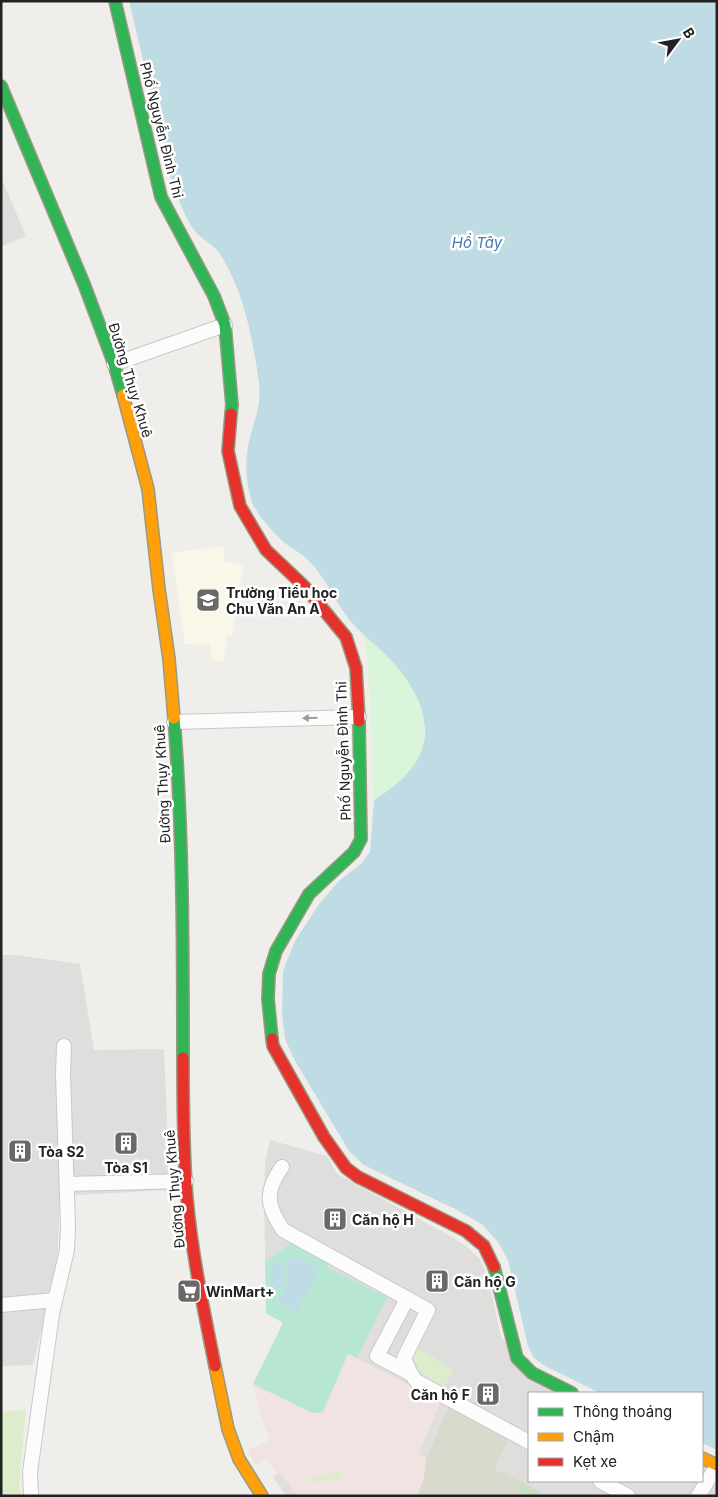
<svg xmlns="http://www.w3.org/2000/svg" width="718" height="1497" font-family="Inter,sans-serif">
  <rect width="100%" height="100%" fill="#f0eeeb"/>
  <!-- residential -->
  <path fill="#dfdedc" d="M1,177L26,236L2,246L1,244Z
    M1,955H16L80,964L94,1050L164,1049L170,1190L60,1196L57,1267L33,1365L1,1366Z
    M270,1140L327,1156L337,1174L452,1237L466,1246L480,1259L489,1282L501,1337L554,1393H529V1481H702V1466L717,1473V1496H547L495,1469L509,1439L449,1405L266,1313L264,1196L265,1161Z"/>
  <!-- commercial -->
  <path fill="#f1e3e1" d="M283,1322L449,1405L426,1458L425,1478L417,1496H286L273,1477L277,1474L267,1459L255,1465L247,1450L270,1440L261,1416L253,1384Z"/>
  <!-- education -->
  <path fill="#f8f7e8" d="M223,546L225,562L243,565L232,636H227L224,662L211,660L210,645L185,644L172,553Z"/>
  <!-- construction -->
  <path fill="#d9d9cd" d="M449,1405L509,1439L495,1469L520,1481L519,1496H417L424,1478L426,1458Z"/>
  <!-- grass -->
  <path fill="#ddeccb" d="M417,1348L454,1369L444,1387L416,1371L411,1360Z
    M26,1409L19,1484L21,1496H1V1413Z
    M339,1471L344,1479L305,1483L321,1475Z"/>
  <!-- forest -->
  <path fill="#cbdec1" d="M520,1481L547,1496H519Z"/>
  <!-- park -->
  <path fill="#daf5da" d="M364,634C379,648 394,662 407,678C424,701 431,735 416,761C407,778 390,790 374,800L368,664Z"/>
  <!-- pitch -->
  <path fill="#b7e6d2" d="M293,1243L330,1260L327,1267L387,1297L357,1358L348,1354L323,1412L312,1413L253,1384L283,1323L266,1313L265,1261Z"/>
  <!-- parking -->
  <path fill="#e0dfde" d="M441,1401L449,1405L426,1458L418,1455Z
    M280,1472L293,1491L298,1496H286L283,1492L273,1477Z"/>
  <!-- water -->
  <path fill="#bfdbe3" d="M129,1H717V1450L702,1443V1393H600L545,1366L534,1358L528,1346L508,1260L498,1242L483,1225L459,1211L364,1165L349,1151L294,1059L285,1039L282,1014L283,971L295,941L319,904L339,881L362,863L370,852L374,800C390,790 405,779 416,762C438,727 416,687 391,660C380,648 366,638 355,626C336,606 327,578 307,559C301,553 292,549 285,543C274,534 255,513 251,499C247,485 245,468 247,454C249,431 263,407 259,383C253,339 244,292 220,254C213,244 202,240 195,231C185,218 180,201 173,187Z
    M287,1258H299L320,1267L296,1313L279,1304L289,1280Z
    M283,1260C288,1271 288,1280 280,1290C265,1283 266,1263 283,1260Z"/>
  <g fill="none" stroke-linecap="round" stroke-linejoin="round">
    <!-- street casing -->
    <g stroke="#c9c8c7" stroke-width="16">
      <path id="street" d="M114,364L225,325
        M174,722L359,717
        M282,1167C264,1192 267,1206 283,1230L428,1310L404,1358L411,1374L416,1381L529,1442
        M67,1184L186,1181
        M407,1299L377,1356L411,1374
        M1,1305L55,1300
        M600,1481L628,1496
        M31,1496L30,1472L52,1314L67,1250L68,1226L63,1074L64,1046
        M698,1496L717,1466"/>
    </g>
    <!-- fast casing -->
    <g stroke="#999a82" stroke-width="14">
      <path id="fast" d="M115,1L161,197L214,296L225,325L232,405L231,414
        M1,86L84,284L114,364L123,395
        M174,718C183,831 183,944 183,1058
        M272,1039L268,999L269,974L276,951L309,894L354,852L361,839L359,721
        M494,1267L517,1358L532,1373L572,1393"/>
    </g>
    <!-- slow casing -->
    <g stroke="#999a82" stroke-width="14">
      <path id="slow" d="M123,395L148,489L159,589L169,659L174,718
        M215,1366L228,1429L239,1459L262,1496
        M702,1458L717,1465"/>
    </g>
    <!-- jam casing -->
    <g stroke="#999a82" stroke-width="14">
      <path id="jam" d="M231,414L228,451L240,506L266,550L304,586L346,637L356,668L359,721
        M272,1039L273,1046L324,1137L346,1168L358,1177L466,1231L484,1246L494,1267
        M183,1058C183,1105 183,1151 187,1198C192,1255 204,1311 215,1366"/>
    </g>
    <!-- street -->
    <use href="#street" stroke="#fdfcfc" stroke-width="14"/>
    <!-- fast -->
    <use href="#fast" stroke="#30b455" stroke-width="11"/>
    <!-- slow -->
    <use href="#slow" stroke="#ff9f0a" stroke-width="11"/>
    <!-- jam -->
    <use href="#jam" stroke="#e5322d" stroke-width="11"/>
  </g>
  <!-- one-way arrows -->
  <defs><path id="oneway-solid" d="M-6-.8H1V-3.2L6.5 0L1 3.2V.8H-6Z" transform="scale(1.25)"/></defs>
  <use fill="#9a9a9a" href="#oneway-solid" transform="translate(310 718) rotate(178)"/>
  <!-- icons -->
  <defs>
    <g id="school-square" transform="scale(1.25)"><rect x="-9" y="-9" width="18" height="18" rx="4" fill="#6a6968" stroke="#fff"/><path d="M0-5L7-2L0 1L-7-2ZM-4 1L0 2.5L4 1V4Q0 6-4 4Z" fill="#fff"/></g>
    <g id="building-square" transform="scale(1.25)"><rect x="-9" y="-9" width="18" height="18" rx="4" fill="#6a6968" stroke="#fff"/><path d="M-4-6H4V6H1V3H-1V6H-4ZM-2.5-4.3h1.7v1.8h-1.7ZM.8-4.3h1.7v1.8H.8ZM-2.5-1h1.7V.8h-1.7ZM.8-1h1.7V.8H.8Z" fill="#fff"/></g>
    <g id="supermarket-square" transform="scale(1.25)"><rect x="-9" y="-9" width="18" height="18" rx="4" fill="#6a6968" stroke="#fff"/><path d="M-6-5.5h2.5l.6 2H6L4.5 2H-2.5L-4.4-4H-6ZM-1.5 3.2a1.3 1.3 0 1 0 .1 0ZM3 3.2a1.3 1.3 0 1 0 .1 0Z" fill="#fff"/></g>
  </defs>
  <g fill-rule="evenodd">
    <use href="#school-square" x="208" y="600"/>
    <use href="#building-square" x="126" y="1143"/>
    <use href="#building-square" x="20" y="1151"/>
    <use href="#building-square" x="335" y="1219"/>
    <use href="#building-square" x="437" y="1281"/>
    <use href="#supermarket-square" x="189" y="1291"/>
    <use href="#building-square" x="488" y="1394"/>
  </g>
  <g text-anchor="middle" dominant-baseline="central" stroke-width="5" stroke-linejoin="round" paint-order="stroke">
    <!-- street labels -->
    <g font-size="14" fill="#222" stroke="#fff">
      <text transform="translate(162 130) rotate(76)">Phố Nguyễn Đình Thi</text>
      <text transform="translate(131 380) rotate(73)">Đường Thụy Khuê</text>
      <text transform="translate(343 751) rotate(-92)">Phố Nguyễn Đình Thi</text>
      <text transform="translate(162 784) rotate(-93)">Đường Thụy Khuê</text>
      <text transform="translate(174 1189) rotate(-95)">Đường Thụy Khuê</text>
    </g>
    <!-- poi labels -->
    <g font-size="14" font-weight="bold" fill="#222" stroke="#fff" text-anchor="start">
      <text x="226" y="592">Trường Tiểu học<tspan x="226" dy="16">Chu Văn An A</tspan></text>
      <text x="38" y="1151">Tòa S2</text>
      <text x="126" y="1167" text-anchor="middle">Tòa S1</text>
      <text x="352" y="1219">Căn hộ H</text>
      <text x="454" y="1281">Căn hộ G</text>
      <text x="206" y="1291">WinMart+</text>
      <text x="470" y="1394" text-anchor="end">Căn hộ F</text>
    </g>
    <!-- water labels -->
    <g font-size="15" font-style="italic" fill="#4a7aab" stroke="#fff">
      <text x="477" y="242">Hồ Tây</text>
    </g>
  </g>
  <!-- border -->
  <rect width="718" height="1497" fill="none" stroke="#222222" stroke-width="5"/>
  <!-- legend -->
  <rect x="528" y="1392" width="175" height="90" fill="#ffffff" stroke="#a7a7a7"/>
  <rect x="538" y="1408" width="25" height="8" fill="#30b455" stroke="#a7a7a7"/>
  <text x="573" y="1417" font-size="15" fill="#222222">Thông thoáng</text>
  <rect x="538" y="1433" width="25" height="8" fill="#ff9f0a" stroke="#a7a7a7"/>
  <text x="573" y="1442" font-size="15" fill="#222222">Chậm</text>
  <rect x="538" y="1458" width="25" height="8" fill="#e5322d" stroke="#a7a7a7"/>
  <text x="573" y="1467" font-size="15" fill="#222222">Kẹt xe</text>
  <!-- north arrow -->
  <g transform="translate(678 40) rotate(58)" stroke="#ffffff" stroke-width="4" paint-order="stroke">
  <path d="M0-4L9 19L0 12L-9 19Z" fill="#222222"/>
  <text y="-8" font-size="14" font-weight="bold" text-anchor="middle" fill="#222222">B</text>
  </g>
</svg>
